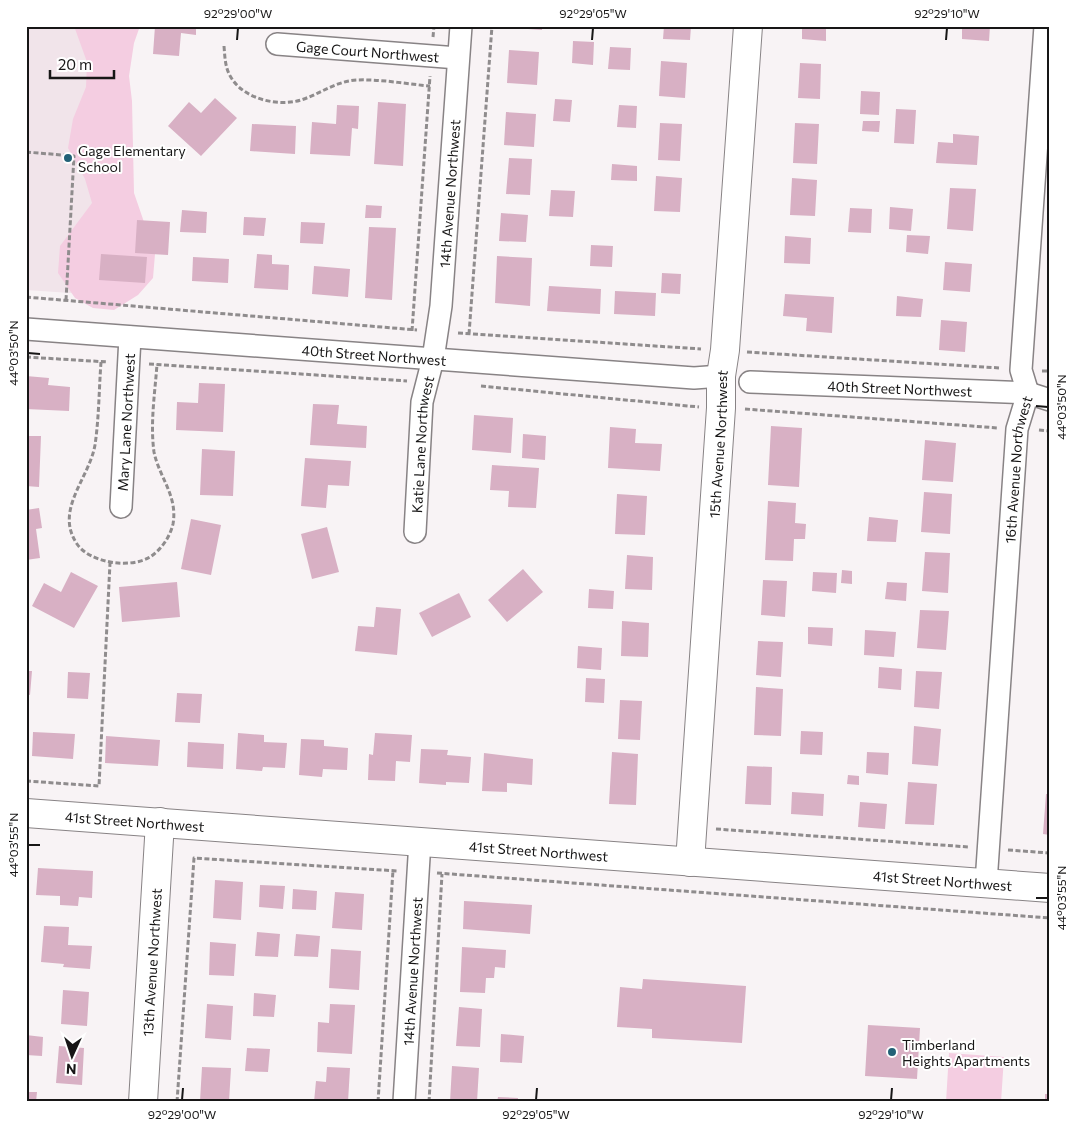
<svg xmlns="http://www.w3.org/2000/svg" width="1076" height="1128" font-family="Commissioner,sans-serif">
  <rect width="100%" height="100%" fill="#f8f3f5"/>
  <!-- built -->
  <path fill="#f1e4ea" d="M26,26H119L100,295L26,290Z"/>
  <!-- green -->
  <path fill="#f4cde1" d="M74,26H140L134,43L129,76L132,101L134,193L155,254L153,278L138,295L114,310L93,308L75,298L58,273L60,246L92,203L85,179L68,148L73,119L86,87L87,62Z
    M949,1053L1004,1057L1001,1102H946Z"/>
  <!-- building -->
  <path fill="#d8b0c4" d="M155,26H196V35L181,33L179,56L153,54Z
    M514,26H542V30L514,28Z
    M664,26H691L690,40L663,39Z
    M802,26H826V41L802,39Z
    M962,26H990L989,41L962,39Z
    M573,41L594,42L593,65L572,63Z
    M610,47L631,48L630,70L608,69Z
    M509,50L539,52L537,85L507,83Z
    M661,61L687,63L685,98L659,96Z
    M800,63L821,64L820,99L798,98Z
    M861,91L880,92L879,115L860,114Z
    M215,98L237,118L201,156L168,126L189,102L201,113Z
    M555,99L572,100L570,122L553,121Z
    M378,102L406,104L403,166L374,164Z
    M337,105L359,106L358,129L352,128L350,156L310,154L312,122L336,124Z
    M619,105L637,106L636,128L617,127Z
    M896,109L916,110L914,144L894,143Z
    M506,112L536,114L534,147L504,145Z
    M863,121H880L879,132L862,131Z
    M660,123L682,124L680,161L658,160Z
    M795,123L819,124L817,164L793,163Z
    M252,124L296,126L295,154L250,151Z
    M953,134L979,136L977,165L936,163L938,142L953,143Z
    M509,158L532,159L530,195L506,194Z
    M612,164L637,166V181L611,180Z
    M656,176L682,178L680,212L654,211Z
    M792,178L817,180L815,216L790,215Z
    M950,188L976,189L973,231L947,229Z
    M551,190L575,191L573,217L549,216Z
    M366,205L382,206L381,218H365Z
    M890,207L913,209L911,231L889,229Z
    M850,208L872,209L871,233L848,232Z
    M182,210L207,212L206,233L180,232Z
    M501,213L528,215L526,242L499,241Z
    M244,217L266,218L264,236L243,235Z
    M137,220L170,222L168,255L135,253Z
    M301,222L325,223L323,244L300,243Z
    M369,227L396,228L392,300L365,298Z
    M907,235L930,236L928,254L906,252Z
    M785,236L811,238L810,264L784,263Z
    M591,245L613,246L612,267L590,266Z
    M101,254L147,257L145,283L99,280Z
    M257,254L272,255V264L289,265L288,290L254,288Z
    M497,256L532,258L530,306L495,303Z
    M193,257L229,259L228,283L192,281Z
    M945,262L972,264L970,292L943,290Z
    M314,266L350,269L348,297L312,294Z
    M662,273L681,274L680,294L661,293Z
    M549,286L601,289L600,314L547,311Z
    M615,291L656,293L655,316L614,314Z
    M785,294L834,297L832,333L806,331L807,318L783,316Z
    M897,296L923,299L921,317L896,316Z
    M941,320L967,322L965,352L939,350Z
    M26,376L49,378L48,385L70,387L69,411L26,409Z
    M199,383L225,384L223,432L176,430L177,402L198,403Z
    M313,404L339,405L337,424L367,426L366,448L310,445Z
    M474,415L513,418L511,453L472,450Z
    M771,426L802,428L799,487L768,485Z
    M610,427L636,429L635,443L662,444L660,471L608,468Z
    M523,434L546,436L545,460L522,458Z
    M26,436H41L39,487L26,486Z
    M925,440L956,443L953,482L922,480Z
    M202,449L235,451L233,496L200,495Z
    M305,458L351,461L349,486L328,485L326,508L301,506Z
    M492,465L539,468L536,508L508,507L509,491L490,490Z
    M924,492L952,494L950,534L921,532Z
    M617,494L647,496L645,535L615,534Z
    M768,501L796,503L795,523L806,524L805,539H794L793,561L765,560Z
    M39,508L42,528L36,529L40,558L26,560V510Z
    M869,517L898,520L896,542L867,541Z
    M191,519L221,525L211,575L181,569Z
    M327,527L339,572L312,579L301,534Z
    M925,552L950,553L948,593L922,591Z
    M627,555L653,557L652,590L625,589Z
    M523,569L543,592L507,622L488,600Z
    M842,570L852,571V584L841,583Z
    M71,572L98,586L74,628L32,606L44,583L61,592Z
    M813,572L837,573L836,593L812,591Z
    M763,580L787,581L785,617L761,615Z
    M177,582L180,617L122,622L119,587Z
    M887,582L907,583L906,601L885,599Z
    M589,589L614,591L613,609L588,608Z
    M459,593L471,617L432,637L419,613Z
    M376,607L401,609L397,655L355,651L358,626L374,627Z
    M920,610L949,611L946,650L917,648Z
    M622,621L649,623L648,657L621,656Z
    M808,627L833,628L832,646L808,644Z
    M865,630L896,632L894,657L864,655Z
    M758,641L783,642L781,677L756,675Z
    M578,646L602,648L601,670L577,668Z
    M879,667L902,669L901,690L878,688Z
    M26,671H32L30,695L26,694Z
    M916,671L942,672L939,709L914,707Z
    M68,672L90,673L88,699L67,698Z
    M586,678L605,679L604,703L585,702Z
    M756,687L783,689L781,736L754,735Z
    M177,693L202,694L200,723L175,722Z
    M620,700L642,701L640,740L618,739Z
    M914,726L941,729L938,766L912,764Z
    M801,731L823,732L822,755L800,754Z
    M33,732L75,734L73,759L32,756Z
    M238,733L264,735V742L287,743L285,768L263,767L262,771L236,769Z
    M375,733L412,735L410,762L396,761L395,781L368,780L369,754L373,755Z
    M106,736L160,740L158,766L105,763Z
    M301,739L324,740V746L348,748L347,770L323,769L322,777L299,775Z
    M188,742L224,744L223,769L187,767Z
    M421,749L448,750L447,755L471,757L469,783L446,782V785L419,783Z
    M612,752L638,754L636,805L609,804Z
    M867,752L889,753L888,775L866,773Z
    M484,753L533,759L532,785L507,783V792L482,791Z
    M1048,754H1050V776L1047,775Z
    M747,766L772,767L771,805L745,804Z
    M848,775L859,776V785L847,784Z
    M908,782L937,784L934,825L905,824Z
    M792,792L824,794L823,816L791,814Z
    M1046,794H1050V835L1043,834Z
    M860,802L887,804L885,829L858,827Z
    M38,868L93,871L92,898L79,897L78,906L60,905V896L36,895Z
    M215,880L243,882L241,920L213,918Z
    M260,885L285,886L283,909L259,907Z
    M293,889L317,891L316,910L292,909Z
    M335,892L364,894L362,930L332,928Z
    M464,901L532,905L530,934L463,929Z
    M44,926L69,927L68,945L92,946L90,969L63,967L64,964L41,962Z
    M257,932L280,934L278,957L255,956Z
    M296,934L320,936L318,957L294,956Z
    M210,942L236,944L234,976L209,975Z
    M462,947L506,950L505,968L495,967L494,978H486L485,993L460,992Z
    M331,949L361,951L359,990L329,988Z
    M643,979L746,986L742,1043L652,1038V1029L617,1027L620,987L642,989Z
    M63,990L89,992L87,1026L61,1024Z
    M254,993L276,995L274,1017L253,1016Z
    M207,1004L233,1006L231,1040L205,1038Z
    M330,1004L355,1005L352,1054L317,1052L318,1022L329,1023Z
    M459,1007L482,1009L480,1047L456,1046Z
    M868,1025L920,1028L917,1079L865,1076Z
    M501,1034L524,1036L522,1063L500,1062Z
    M26,1035L43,1037L42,1056L26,1055Z
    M59,1046L84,1048L82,1085L56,1083Z
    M247,1048L270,1049L268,1072L245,1071Z
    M452,1066L479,1068L477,1102H450Z
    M202,1067L231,1068L229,1102L200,1101Z
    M327,1067L350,1068L348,1102H314L316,1081L326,1082Z
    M26,1092H37L36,1102H26Z
    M1045,1094H1050V1102H1045Z
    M498,1097L518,1098V1102H497Z"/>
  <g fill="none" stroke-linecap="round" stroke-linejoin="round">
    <!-- street casing -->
    <g stroke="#888385" stroke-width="24">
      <g id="street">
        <path id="s1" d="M277,44L458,58"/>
        <path id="s2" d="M26,329L694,378L721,376"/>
        <path id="s3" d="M750,382L1028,393L1050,400"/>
        <path id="s4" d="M121,507L130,337"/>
        <path id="s5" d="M415,532L422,402L433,359L441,306L461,26"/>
        <path id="s6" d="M986,883L1017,429L1028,393L1021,370L1045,26"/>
        <path id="s7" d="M404,1102L420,841"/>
      </g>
    </g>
    <!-- secondary casing -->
    <g stroke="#888385" stroke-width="30">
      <g id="secondary">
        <path id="s8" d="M26,813L1050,888"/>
        <path id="s9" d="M690,862L721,408V376L725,350L748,26"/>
        <path id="s10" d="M143,1102L160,822"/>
      </g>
    </g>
    <!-- path -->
    <path stroke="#8f8c8d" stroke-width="3" stroke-dasharray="5 2.5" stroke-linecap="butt" d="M433,37L434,26
      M224,46C225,58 225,69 232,79C245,99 278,107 301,100C320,94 336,81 357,80C381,79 406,84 430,86
      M26,152L74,156L66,300
      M26,297L417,330
      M412,331L430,76
      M458,333L701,349
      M469,334L492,26
      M747,352L1000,368
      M26,357L108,362
      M101,362C99,389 99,418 95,445C89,479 54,510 77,544C90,563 130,569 150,557C161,550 170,537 173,524C178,496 159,477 154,452C150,423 155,393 157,364
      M149,364L407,381
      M1042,371H1050
      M481,386L699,407
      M745,409L998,428
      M1039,430L1050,431
      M26,781L99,786L110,563
      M716,829L969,847
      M1008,850L1050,853
      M437,873L1050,918
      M177,1102L194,858L398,871
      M378,1102L393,870
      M429,1102L442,874"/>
    <!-- street -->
    <use href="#street" stroke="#fff" stroke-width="21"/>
    <!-- secondary -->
    <use href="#secondary" stroke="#fff" stroke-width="28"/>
  </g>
  <!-- ticks -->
  <path fill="none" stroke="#171616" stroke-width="2" d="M237,40L238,28M592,40L593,28M946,40L947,28M28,353L40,354M1036,406L1048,407M28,845H40M1036,898H1048M182,1100L183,1088M536,1100L537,1088M891,1100L892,1088"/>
  <!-- markers -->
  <g fill="#226177" stroke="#fff" stroke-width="2">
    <circle cx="68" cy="158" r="5"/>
    <circle cx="892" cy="1052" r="5"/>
  </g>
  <g text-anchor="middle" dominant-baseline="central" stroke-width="4" stroke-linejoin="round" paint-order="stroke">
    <!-- street labels -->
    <g font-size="14" fill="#171616" stroke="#fff">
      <text stroke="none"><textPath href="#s1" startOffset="91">Gage Court Northwest</textPath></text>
      <text stroke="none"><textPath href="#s5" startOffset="341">14th Avenue Northwest</textPath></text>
      <text stroke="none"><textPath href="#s2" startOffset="349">40th Street Northwest</textPath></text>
      <text stroke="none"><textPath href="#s3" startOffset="150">40th Street Northwest</textPath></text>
      <text stroke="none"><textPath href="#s4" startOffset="85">Mary Lane Northwest</textPath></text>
      <text stroke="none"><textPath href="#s9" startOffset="419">15th Avenue Northwest</textPath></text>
      <text stroke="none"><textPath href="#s5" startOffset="88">Katie Lane Northwest</textPath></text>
      <text stroke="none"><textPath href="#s6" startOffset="415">16th Avenue Northwest</textPath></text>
      <text stroke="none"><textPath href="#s8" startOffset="109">41st Street Northwest</textPath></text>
      <text stroke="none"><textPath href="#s8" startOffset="514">41st Street Northwest</textPath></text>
      <text stroke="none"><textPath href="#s8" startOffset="919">41st Street Northwest</textPath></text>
      <text stroke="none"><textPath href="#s10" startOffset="140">13th Avenue Northwest</textPath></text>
      <text stroke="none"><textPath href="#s7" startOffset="131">14th Avenue Northwest</textPath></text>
    </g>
    <!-- poi labels -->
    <g font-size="14" fill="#171616" stroke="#fff" text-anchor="start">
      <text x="78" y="150">Gage Elementary<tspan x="78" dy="16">School</tspan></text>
      <text x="902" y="1044">Timberland<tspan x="902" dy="16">Heights Apartments</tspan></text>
    </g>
  </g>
  <!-- border -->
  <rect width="1076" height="1128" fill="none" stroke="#ffffff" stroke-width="55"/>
  <!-- north arrow -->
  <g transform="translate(72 1056) rotate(183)" stroke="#ffffff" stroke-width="4" paint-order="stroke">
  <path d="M0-4L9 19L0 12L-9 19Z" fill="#171616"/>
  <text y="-8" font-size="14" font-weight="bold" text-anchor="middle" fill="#171616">N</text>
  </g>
  <!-- scale -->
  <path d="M50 70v8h64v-8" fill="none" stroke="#171616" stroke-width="2.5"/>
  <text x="58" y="70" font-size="15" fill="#171616" stroke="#ffffff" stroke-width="4" paint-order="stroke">20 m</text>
  <rect x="28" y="28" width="1020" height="1072" fill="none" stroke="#171616" stroke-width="2"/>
  <g font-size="12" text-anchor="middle" fill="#171616">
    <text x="238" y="18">92°29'00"W</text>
    <text x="593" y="18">92°29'05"W</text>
    <text x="947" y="18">92°29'10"W</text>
    <text transform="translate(14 353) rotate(-90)" y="4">44°03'50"N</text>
    <text transform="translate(1062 407) rotate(-90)" y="4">44°03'50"N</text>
    <text transform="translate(14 845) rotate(-90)" y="4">44°03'55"N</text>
    <text transform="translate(1062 898) rotate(-90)" y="4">44°03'55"N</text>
    <text x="182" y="1119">92°29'00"W</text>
    <text x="536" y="1119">92°29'05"W</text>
    <text x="891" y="1119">92°29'10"W</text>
  </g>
</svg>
